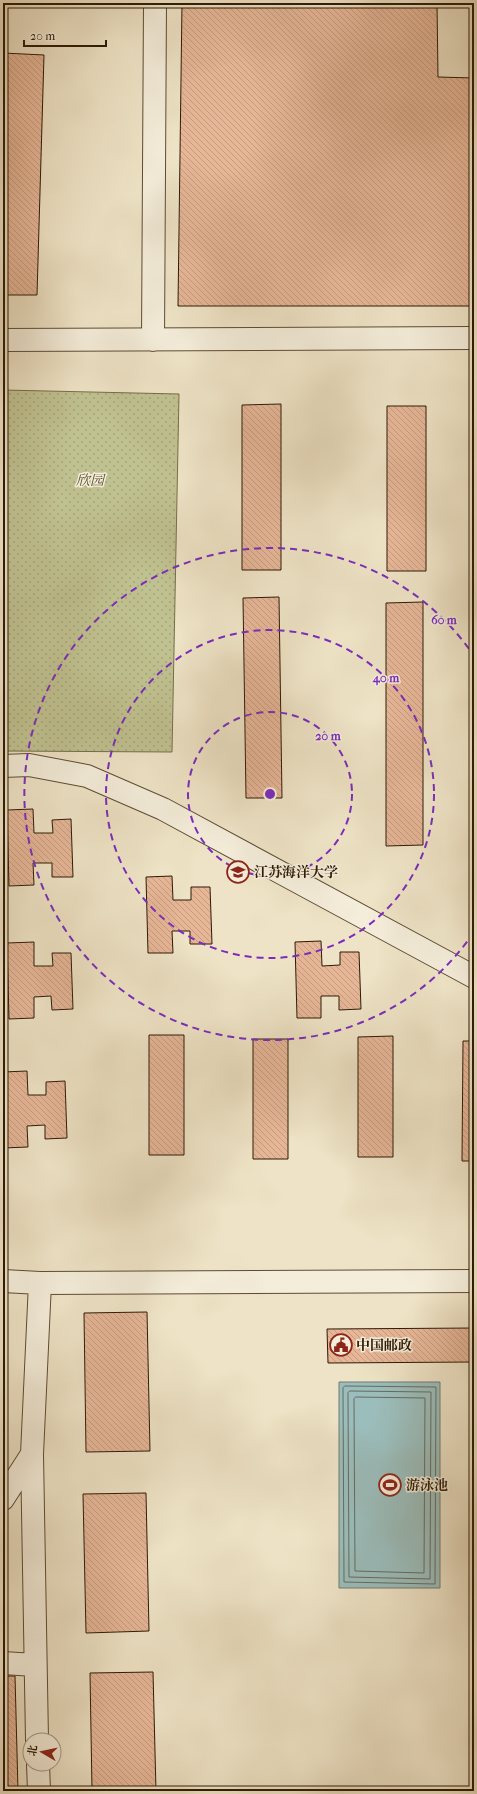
<svg xmlns="http://www.w3.org/2000/svg" width="477" height="1794" font-family="'IM FELL French Canon','Noto Serif SC',serif">
  <defs>
    <pattern id="park-dots" width="8" height="8" patternUnits="userSpaceOnUse"><rect width="8" height="8" fill="#c0c190"/><path d="M2 2h.1M6 6h.1" fill="none" stroke="#a5a57b" stroke-width="1.8" stroke-linecap="round"/></pattern>
    <pattern id="building-back-hatch" width="6" height="6" patternUnits="userSpaceOnUse"><rect width="6" height="6" fill="#e6b697"/><path d="M-1 5l2 2M0 0l6 6M5-1l2 2" fill="none" stroke="#c69c81"/></pattern>
  </defs>
  <rect width="100%" height="100%" fill="#eee3c6"/>
  <filter id="stains"><feTurbulence type="fractalNoise" baseFrequency=".005" numOctaves="4"/><feColorMatrix values="0 0 0 0 .2 0 0 0 0 .09 0 0 0 0 .02 0 0 0 .5 -.17"/></filter>
  <radialGradient id="worn" r=".72"><stop offset=".6" stop-color="#630" stop-opacity="0"/><stop offset="1" stop-color="#630" stop-opacity=".3"/></radialGradient>
  <!-- park -->
  <path fill="url(#park-dots)" stroke="#766e4a" d="M3,390L179,394L172,752L3,751Z"/>
  <!-- water -->
  <path fill="#9bbdbb" stroke="#6f7c72" d="M339,1382H440V1588H339Z"/>
  <g fill="none" stroke-linecap="round" stroke-linejoin="round">
    <!-- shore -->
    <path stroke="#646c60" stroke-width="1" d="M345,1386L436,1387L435,1584L344,1582L343,1388Z
      M350,1391L431,1392L430,1579L349,1577L348,1393Z
      M356,1397L425,1398L424,1573L355,1571L354,1399Z"/>
  </g>
  <!-- building -->
  <path fill="url(#building-back-hatch)" stroke="#2d1a05" d="M182,3H437L438,77L474,78V306H178Z
    M3,53L44,55L37,295H3Z
    M281,404V570H242V405Z
    M387,406H426V571H387Z
    M279,597L282,798H246L243,598Z
    M423,602V845L386,846V603Z
    M33,809L34,833H53L52,820L71,819L73,877H52V863H33L34,885L9,886L7,810Z
    M172,876L173,900H191V887H210L212,944H190V931H172L173,953H148L146,877Z
    M321,941L322,966L340,965V952H359L361,1009L339,1010V996H321V1018H297L295,942Z
    M34,942V966H53L52,953H71L73,1009L52,1010L51,996L34,997V1018L9,1019L7,943Z
    M149,1035H184V1155H149Z
    M393,1036V1157H358V1037Z
    M253,1039H288V1159H253Z
    M463,1041H474V1161H462Z
    M27,1071L28,1095H46V1082L65,1081L67,1138L45,1139V1125L27,1126L28,1147L3,1148V1072Z
    M147,1312L150,1451L86,1452L84,1313Z
    M474,1328V1534L473,1362L328,1363L327,1329Z
    M146,1493L149,1631L86,1633L83,1494Z
    M153,1672L156,1791H92L90,1673Z
    M3,1676H15L18,1791H3Z"/>
  <g fill="none" stroke-linecap="round" stroke-linejoin="round">
    <!-- minor casing -->
    <g stroke="#5d4c35" stroke-width="24">
      <path id="minor" d="M3,340L474,338
        M153,340L155,3
        M3,766L29,765L87,776L163,809L474,977
        M3,1281L40,1283L474,1281
        M32,1454L37,1740
        M3,1499L32,1454L40,1283
        M3,1663L35,1665
        M38,1764L39,1791"/>
    </g>
    <!-- minor -->
    <use href="#minor" stroke="#f4edda" stroke-width="22"/>
  </g>
  <!-- distance rings -->
  <g fill="none" stroke="#7b2cbf" stroke-width="2" stroke-dasharray="7 5">
    <circle cx="270" cy="794" r="82"/>
    <circle cx="270" cy="794" r="164"/>
    <path d="M474 932A246 246 0 1 1 474 656"/>
  </g>
  <!-- icons -->
  <defs>
    <g id="university-ring" transform="scale(1.15)"><circle r="9.5" fill="#f4edda" stroke="#8f2418" stroke-width="1.5"/><path d="M0-5L7-2L0 1L-7-2ZM-4 1L0 2.5L4 1V4Q0 6-4 4Z" fill="#8f2418"/></g>
    <g id="civic-ring" transform="scale(1.15)"><circle r="9.5" fill="#f4edda" stroke="#8f2418" stroke-width="1.5"/><path d="M-.6-6.5H3V-4.5H.6V-3L4-1V1h2V6H-6V1h2V-1L-.6-3ZM-1.2 2.5V6h2.4V2.5Z" fill="#8f2418"/></g>
    <g id="stadium-ring" transform="scale(1.15)"><circle r="9.5" fill="#f4edda" stroke="#8f2418" stroke-width="1.5"/><path d="M0-5a6.5 5 0 1 0 0 10a6.5 5 0 1 0 0-10ZM-3.5-1.8h7v3.6h-7Z" fill="#8f2418"/></g>
  </defs>
  <g fill-rule="evenodd">
    <use href="#university-ring" x="238" y="872"/>
    <use href="#civic-ring" x="341" y="1345"/>
    <use href="#stadium-ring" x="390" y="1485"/>
  </g>
  <g text-anchor="middle" dominant-baseline="central" stroke-width="3" stroke-linejoin="round" paint-order="stroke">
    <!-- park labels -->
    <g font-size="14" font-style="italic" fill="#594c2f" stroke="#f4edda">
      <text x="90" y="480">欣园</text>
    </g>
    <!-- poi labels -->
    <g font-size="14" font-weight="bold" fill="#2d1a05" stroke="#f4edda" text-anchor="start">
      <text x="254" y="872">江苏海洋大学</text>
      <text x="356" y="1345">中国邮政</text>
      <text x="406" y="1485">游泳池</text>
    </g>
  </g>
  <circle cx="270" cy="794" r="6" fill="#7b2cbf" stroke="#f4edda" stroke-width="2"/>
  <g font-size="12" text-anchor="middle" font-weight="bold" fill="#7b2cbf" stroke="#f4edda" stroke-width="3" stroke-linejoin="round" paint-order="stroke">
    <text x="444" y="624">60 m</text>
    <text x="386" y="682">40 m</text>
    <text x="328" y="740">20 m</text>
  </g>
  <!-- margin -->
  <rect width="477" height="1794" fill="none" stroke="#eee3c6" stroke-width="16"/>
  <rect x="4" y="4" width="469" height="1786" fill="none" stroke="#2d1a05" stroke-width="2"/>
  <rect x="8" y="8" width="461" height="1778" fill="none" stroke="#2d1a05"/>
  <!-- north arrow -->
  <g transform="translate(42 1752) rotate(279)"><circle r="19" fill="#f4edda" stroke="#a49985"/>
  <path d="M0-3L7 15L0 10L-7 15Z" fill="#8f2418"/>
  <text y="-6" font-size="11" font-weight="bold" text-anchor="middle" fill="#2d1a05">北</text>
  </g>
  <!-- scale -->
  <path d="M24 40v6h82v-6" fill="none" stroke="#2d1a05" stroke-width="2"/>
  <text x="30" y="40" font-size="12" fill="#2d1a05" stroke="#f4edda" stroke-width="3" paint-order="stroke">20 m</text>
  <rect width="100%" height="100%" filter="url(#stains)"/>
  <rect width="100%" height="100%" fill="url(#worn)"/>
</svg>
